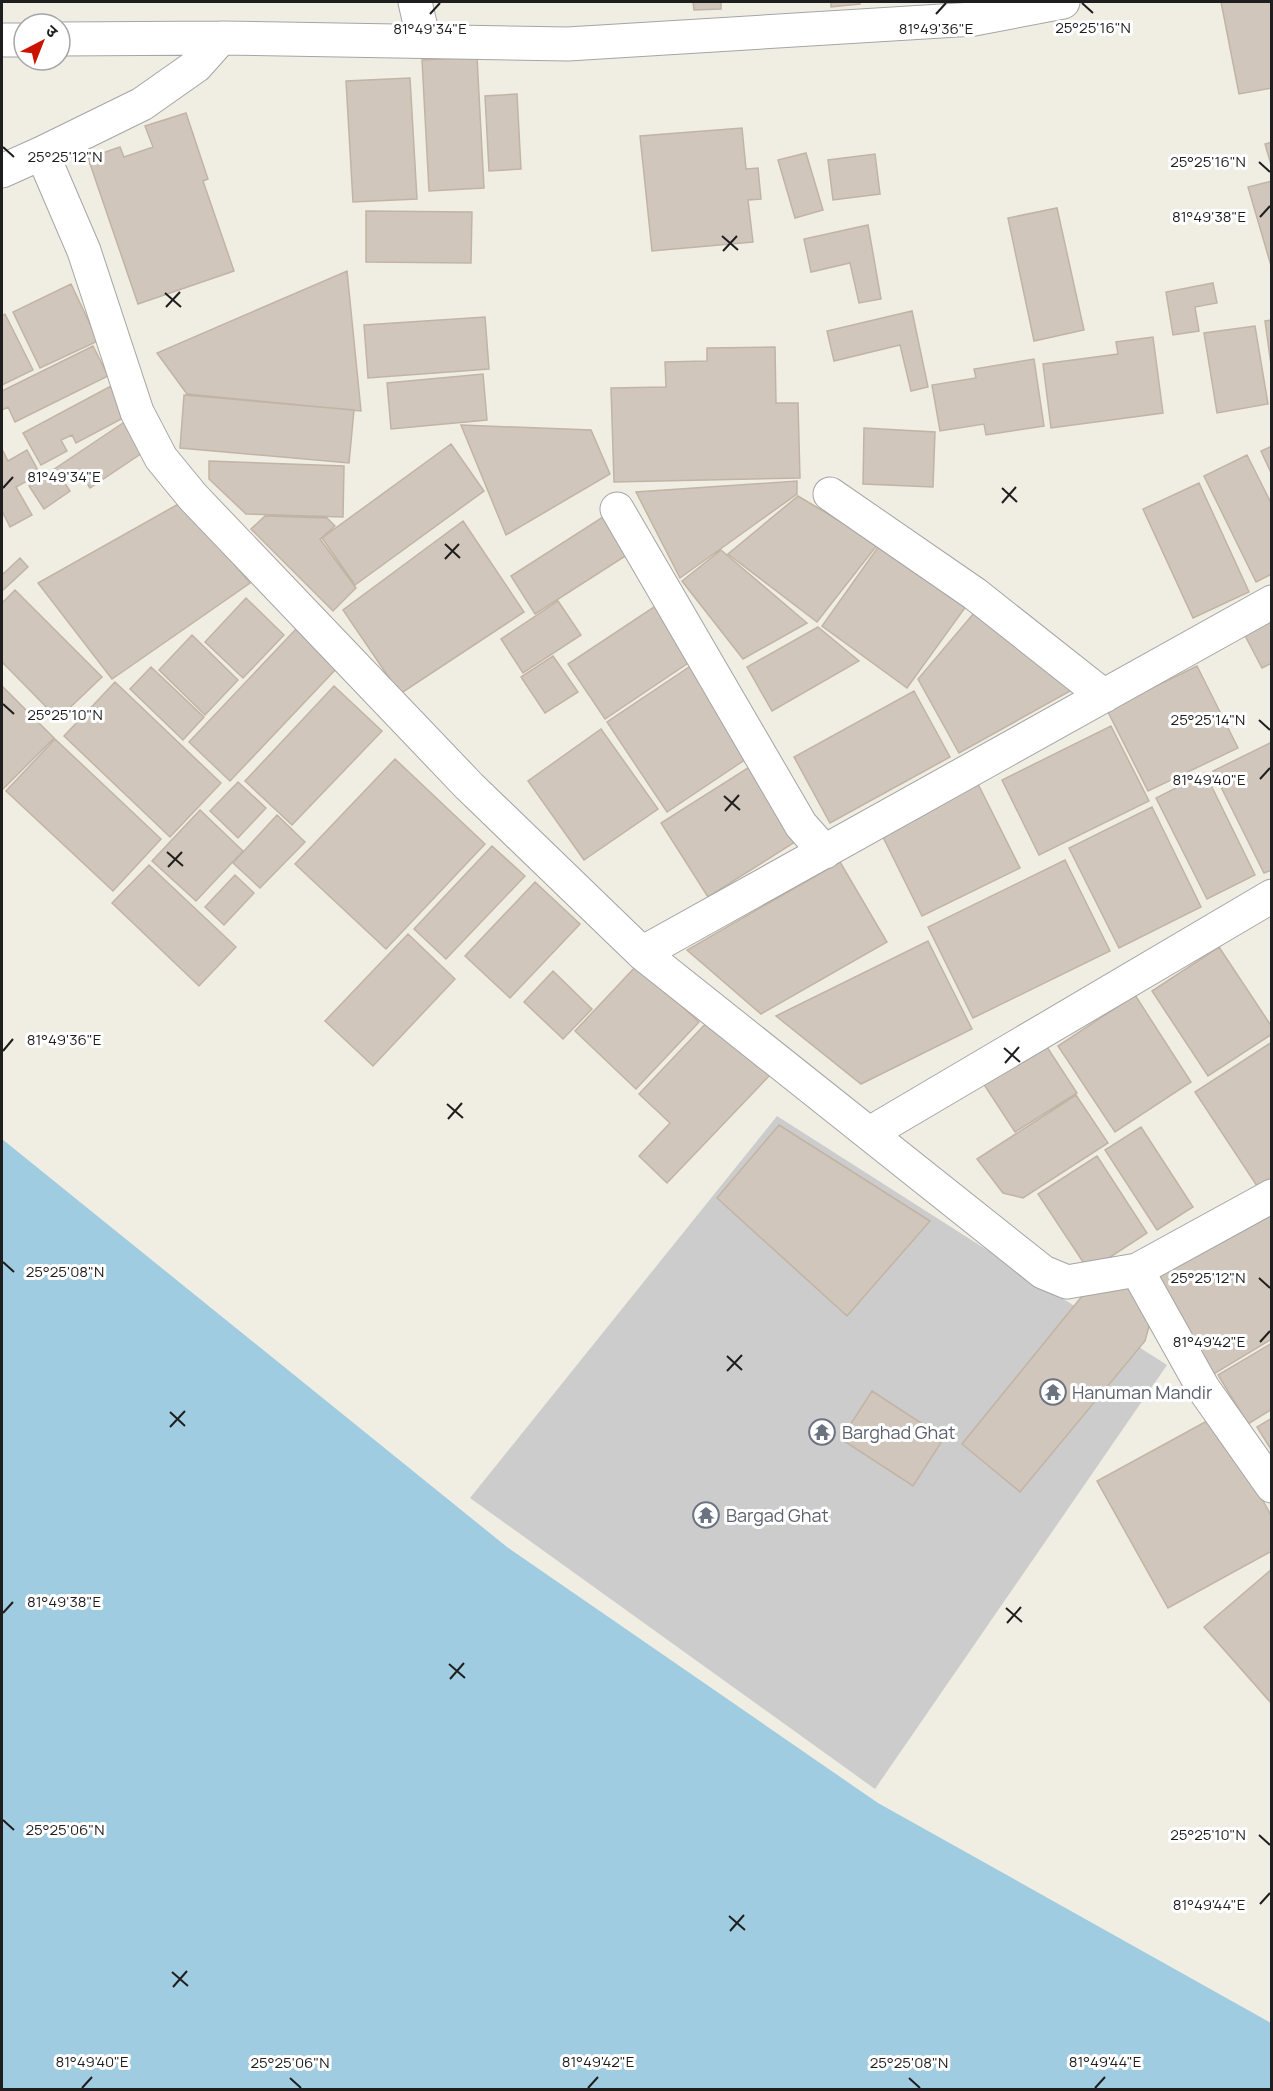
<svg xmlns="http://www.w3.org/2000/svg" width="1273" height="2091" font-family="Manrope,'Noto Sans Devanagari',sans-serif">
  <rect width="100%" height="100%" fill="#f0ede3"/>
  <!-- religious -->
  <path fill="#ccc" d="M777,1116L1167,1365L875,1789L470,1498Z"/>
  <!-- water -->
  <path fill="#9fcce1" d="M2,1139L507,1547L878,1803L1271,2023V2089H2Z"/>
  <!-- building -->
  <path fill="#d0c6bb" stroke="#c2b4a4" stroke-width="1.5" d="M693,2H721V9L694,10Z
    M831,2H860V4L831,7Z
    M1221,2H1272V88L1239,94Z
    M477,57L484,188L429,191L422,60Z
    M410,78L417,199L353,202L346,81Z
    M517,94L521,169L489,171L485,96Z
    M186,113L208,179L203,181L234,271L138,304L88,158L120,147L124,157L153,147L145,126Z
    M742,128L746,169L758,168L761,199L748,200L753,242L652,251L640,136Z
    M1272,142V168L1265,144Z
    M806,153L823,210L795,218L778,160Z
    M875,154L880,194L833,200L828,160Z
    M1272,181V269L1248,187Z
    M1057,208L1084,330L1034,341L1008,218Z
    M366,211L472,212L471,263L366,262Z
    M868,225L881,299L859,303L850,263L811,272L804,239Z
    M347,271L361,411L187,394L157,353Z
    M1213,283L1217,303L1195,307L1199,331L1173,335L1166,292Z
    M71,284L98,341L40,368L13,312Z
    M912,311L928,387L911,391L900,345L834,361L827,331Z
    M5,314L33,370L2,385V316Z
    M485,317L489,369L368,378L364,325Z
    M1272,320V372L1265,321Z
    M1255,326L1268,404L1217,413L1204,333Z
    M1153,337L1163,413L1051,428L1043,364L1118,354L1116,342Z
    M93,346L108,376L15,422L8,407L2,410V391Z
    M775,347L776,403H798L800,478L614,482L611,388L666,387L665,362L707,361V348Z
    M1034,359L1044,426L986,435L984,424L940,431L932,385L976,378L974,369Z
    M483,374L487,420L391,429L387,383Z
    M111,386L127,416L76,443L72,435L61,440L67,451L41,465L23,433Z
    M184,395L354,410L349,463L180,448Z
    M129,419L148,449L90,488L78,469L62,479L70,491L44,509L29,486Z
    M461,425L591,430L610,474L506,535Z
    M864,428L935,432L933,487L863,484Z
    M451,444L484,491L355,585L322,538Z
    M1272,446V475L1261,451Z
    M2,449L8,461L27,450L40,474L16,487L32,515L10,527L2,511Z
    M1247,455L1272,505V574L1256,582L1204,476Z
    M209,461L344,466L343,517L246,514L209,479Z
    M797,481V494L680,578L636,492Z
    M1199,483L1249,592L1193,618L1143,509Z
    M798,496L878,544L817,622L728,554Z
    M182,502L250,583L112,679L38,583Z
    M606,515L630,553L535,614L511,576Z
    M265,516L327,518L335,526L320,539L356,588L333,611L251,529Z
    M463,521L524,612L400,694L343,610Z
    M881,543L967,605L907,688L822,626Z
    M721,550L807,623L743,659L682,581Z
    M20,558L28,567L2,591V572L3,574Z
    M15,590L102,677L58,719L2,662V603Z
    M246,598L284,635L243,678L205,642Z
    M666,599L703,653L605,719L568,664Z
    M558,601L581,635L523,673L501,639Z
    M1272,609V663L1262,668L1240,626Z
    M974,613L1072,690L959,753L918,679Z
    M818,627L859,661L772,711L747,667Z
    M296,629L337,668L230,781L189,742Z
    M192,635L238,680L205,715L159,670Z
    M553,656L578,692L545,713L521,677Z
    M704,657L764,747L667,812L607,722Z
    M1197,666L1238,748L1148,791L1107,710Z
    M151,667L204,717L183,740L130,689Z
    M115,682L221,783L170,837L64,736Z
    M2,686L54,738L3,789L2,788Z
    M334,686L382,731L292,825L245,781Z
    M914,691L950,757L830,823L794,757Z
    M1111,726L1149,801L1039,855L1002,780Z
    M601,729L658,809L584,860L528,781Z
    M55,739L161,839L113,891L6,791Z
    M1272,742V870L1264,873L1213,771Z
    M770,754L817,828L708,897L661,823Z
    M395,759L485,844L386,949L295,864Z
    M1205,773L1255,875L1207,899L1156,798Z
    M238,782L266,808L238,838L210,811Z
    M978,784L1020,868L922,916L881,833Z
    M1152,807L1201,907L1119,948L1069,848Z
    M200,810L243,851L196,901L152,861Z
    M277,815L305,842L260,888L233,863Z
    M492,846L525,876L446,959L414,929Z
    M1065,860L1110,951L973,1018L928,927Z
    M840,862L887,942L761,1014L687,950Z
    M149,865L236,947L199,986L112,903Z
    M235,875L254,893L224,925L205,907Z
    M535,882L580,924L510,998L465,956Z
    M408,934L455,979L373,1066L325,1021Z
    M928,941L972,1029L861,1084L776,1016Z
    M1219,947L1272,1027V1034L1208,1076L1152,991Z
    M637,965L699,1022L636,1089L575,1031Z
    M553,971L592,1009L563,1039L524,1002Z
    M1135,995L1191,1082L1115,1132L1058,1046Z
    M711,1018L770,1075L667,1183L639,1156L670,1123L639,1094Z
    M1272,1042V1181L1259,1189L1195,1092Z
    M1045,1044L1077,1093L1015,1132L983,1083Z
    M1076,1095L1108,1143L1023,1198L1003,1193L977,1159Z
    M779,1125L930,1221L847,1316L717,1198Z
    M1141,1127L1193,1207L1157,1230L1105,1150Z
    M1097,1156L1147,1233L1089,1271L1038,1194Z
    M1272,1208V1339L1212,1375L1154,1279Z
    M1118,1283L1135,1290L1150,1323L1145,1341L1020,1492L962,1444L1083,1295Z
    M1272,1343V1409L1248,1424L1218,1375Z
    M872,1391L944,1438L913,1486L841,1439Z
    M1216,1416L1272,1517V1551L1168,1608L1097,1481Z
    M1272,1418V1451L1257,1427Z
    M1272,1569V1704L1204,1627Z"/>
  <g fill="none" stroke-linecap="round" stroke-linejoin="round">
    <!-- minor casing -->
    <g stroke="#a5a5a5" stroke-width="35">
      <path id="minor" d="M415,2L424,41
        M221,38L196,66L142,104L42,153L84,251L137,412L161,458L193,497L469,786L642,953L1043,1272L1067,1282L1137,1270L1272,1196
        M60,39L221,38L568,44L974,19L1063,2
        M2,40H24
        M2,171L42,153
        M830,494L975,594L1104,696
        M617,509L801,825L825,852
        M642,953L1272,602
        M870,1133L1272,896
        M1137,1270L1203,1388L1272,1486"/>
    </g>
    <!-- minor -->
    <use href="#minor" stroke="#fff" stroke-width="33"/>
  </g>
  <!-- ticks -->
  <path fill="none" stroke="#1e1e1e" stroke-width="2" d="M1082,3L1093,13M430,14L440,3M936,14L946,3M3,147L14,157M1259,162L1270,172M1260,217L1270,206M722,236L738,250M723,251L737,236M165,293L181,307M166,307L180,292M3,488L13,477M1002,488L1017,502M1002,503L1016,487M445,544L460,558M445,559L459,544M3,704L14,714M1259,720L1270,730M1260,779L1270,768M724,796L740,810M725,811L739,795M167,852L183,866M168,867L182,852M1004,1048L1020,1062M3,1051L13,1039M1005,1063L1019,1047M447,1104L463,1118M448,1119L462,1103M3,1262L14,1272M1259,1278L1270,1288M1260,1342L1270,1331M727,1356L742,1370M727,1371L742,1355M170,1412L185,1426M170,1427L185,1411M1006,1608L1022,1622M3,1613L13,1602M1007,1623L1021,1607M449,1664L465,1678M450,1679L464,1663M3,1820L14,1830M1259,1835L1270,1845M1260,1904L1270,1893M729,1916L745,1930M730,1931L744,1915M172,1972L188,1986M173,1987L187,1971M290,2078L301,2088M909,2078L920,2088M82,2088L92,2077M588,2088L598,2077M1095,2088L1105,2077"/>
  <!-- icons -->
  <defs>
    <g id="temple-ring" transform="scale(1.35)"><circle r="9.5" fill="#fff" stroke="#6b7280" stroke-width="1.5"/><path d="M0-6L5-2H3V0L6.5 2.5H4V6H1.5V3h-3V6H-4V2.5H-6.5L-3 0V-2H-5Z" fill="#6b7280"/></g>
  </defs>
  <g fill-rule="evenodd">
    <use href="#temple-ring" x="1053" y="1392"/>
    <use href="#temple-ring" x="822" y="1432"/>
    <use href="#temple-ring" x="706" y="1515"/>
  </g>
  <g text-anchor="middle" dominant-baseline="central" stroke-width="6" stroke-linejoin="round" paint-order="stroke">
    <!-- worship labels -->
    <g font-size="18" fill="#5b616d" stroke="#fff" text-anchor="start">
      <text x="1072" y="1392">Hanuman Mandir</text>
      <text x="842" y="1432">Barghad Ghat</text>
      <text x="726" y="1515">Bargad Ghat</text>
    </g>
  </g>
  <g font-size="15" text-anchor="middle" fill="#1e1e1e" stroke="#fff" stroke-width="6" stroke-linejoin="round" paint-order="stroke">
    <text x="1093" y="33">25°25'16"N</text>
    <text x="430" y="34">81°49'34"E</text>
    <text x="936" y="34">81°49'36"E</text>
    <text x="65" y="162">25°25'12"N</text>
    <text x="1208" y="167">25°25'16"N</text>
    <text x="1209" y="222">81°49'38"E</text>
    <text x="64" y="482">81°49'34"E</text>
    <text x="65" y="720">25°25'10"N</text>
    <text x="1208" y="725">25°25'14"N</text>
    <text x="1209" y="785">81°49'40"E</text>
    <text x="64" y="1045">81°49'36"E</text>
    <text x="65" y="1277">25°25'08"N</text>
    <text x="1208" y="1283">25°25'12"N</text>
    <text x="1209" y="1347">81°49'42"E</text>
    <text x="64" y="1607">81°49'38"E</text>
    <text x="65" y="1835">25°25'06"N</text>
    <text x="1208" y="1840">25°25'10"N</text>
    <text x="1209" y="1910">81°49'44"E</text>
    <text x="92" y="2067">81°49'40"E</text>
    <text x="598" y="2067">81°49'42"E</text>
    <text x="1105" y="2067">81°49'44"E</text>
    <text x="290" y="2068">25°25'06"N</text>
    <text x="909" y="2068">25°25'08"N</text>
  </g>
  <!-- border -->
  <rect width="1273" height="2091" fill="none" stroke="#1e1e1e" stroke-width="6"/>
  <!-- north arrow -->
  <g transform="translate(42 42) rotate(42)"><circle r="28" fill="#ffffff" stroke="#a5a5a5" stroke-width="1.5"/>
  <path d="M0-4.5L10 22L0 15L-10 22Z" fill="#cb1400"/>
  <text y="-9" font-size="16" font-weight="bold" text-anchor="middle" fill="#1e1e1e">उ</text>
  </g>
</svg>
